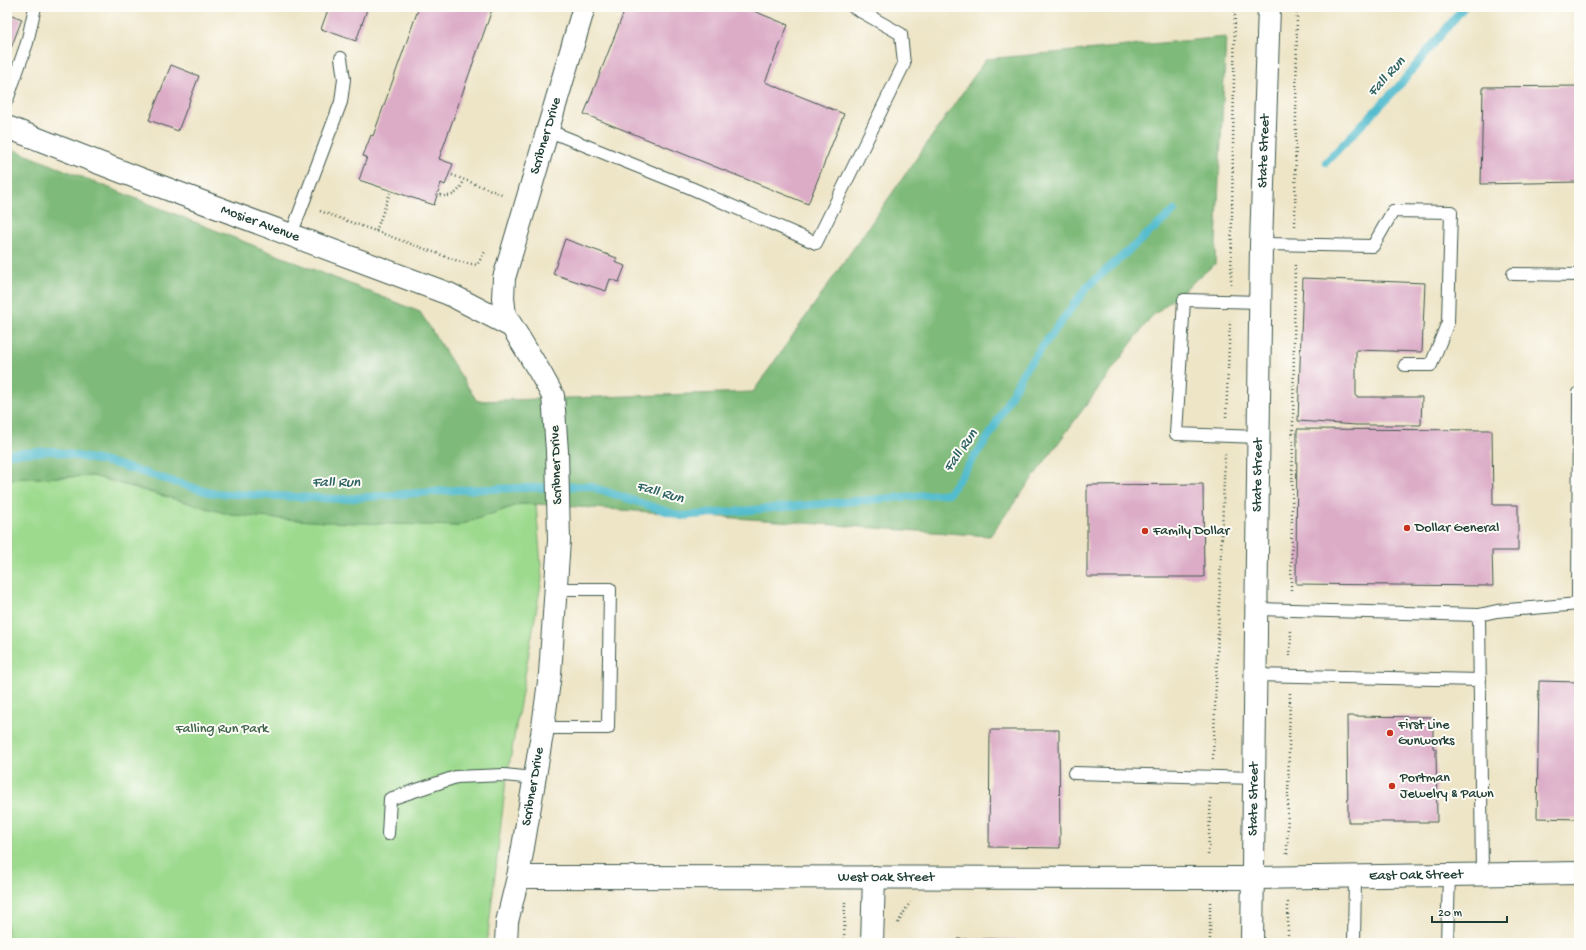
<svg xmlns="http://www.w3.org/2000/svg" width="1586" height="950" font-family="'Gochi Hand',sans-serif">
  <rect width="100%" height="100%" fill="#fdfcf7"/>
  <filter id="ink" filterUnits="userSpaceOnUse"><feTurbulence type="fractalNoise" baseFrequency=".025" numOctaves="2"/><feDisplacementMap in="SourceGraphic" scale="8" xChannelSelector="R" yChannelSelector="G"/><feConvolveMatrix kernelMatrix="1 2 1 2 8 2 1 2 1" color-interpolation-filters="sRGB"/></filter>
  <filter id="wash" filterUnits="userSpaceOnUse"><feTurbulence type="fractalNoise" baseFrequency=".012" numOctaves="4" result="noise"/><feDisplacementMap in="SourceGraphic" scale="16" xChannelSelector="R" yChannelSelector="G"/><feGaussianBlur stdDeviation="0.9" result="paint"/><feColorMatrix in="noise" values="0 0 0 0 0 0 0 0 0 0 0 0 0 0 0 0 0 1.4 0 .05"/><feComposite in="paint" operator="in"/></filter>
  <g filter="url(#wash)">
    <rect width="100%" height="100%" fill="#eee5c7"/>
    <!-- green -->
    <path fill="#9dda8e" stroke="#5e8c61" d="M93,476L163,496L457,526L520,504H536L542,578L505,789L487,943H7V479Z"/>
    <!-- forest -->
    <path fill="#7eba79" stroke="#4e7c56" d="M1226,37L1215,264L1150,318L990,536L536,504H520L457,526L324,522L231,515L93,476L7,479V147L420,312L477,401L753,392L986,59Z"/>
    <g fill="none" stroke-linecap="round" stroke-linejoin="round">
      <!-- stream -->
      <path stroke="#52bcce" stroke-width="8" d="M1326,162L1398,87L1464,7
        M7,454L52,451L112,463L211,493L341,499L457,490L589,486L681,516L949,493L991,433L1024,371L1088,286L1174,211"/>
    </g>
    <g id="blocks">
      <!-- building -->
      <path fill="#dcacc7" d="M329,7H368L356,41L321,29Z
        M419,7H493L439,159L453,164L445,185L441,183L434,205L359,180L367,157L363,156L371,135L373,136Z
        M626,7H744L788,25L765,82L844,114L808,204L584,114Z
        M7,13L22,19L11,48L7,46Z
        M171,65L199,76L178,131L149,120Z
        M1579,86V182L1481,184L1483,87Z
        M565,239L617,258L615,262L625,266L619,282L610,279L606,291L553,274Z
        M1303,278L1425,283L1422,352L1356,350V397H1422L1421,425H1356L1298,421Z
        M1297,429L1492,430L1493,505H1518V551H1492L1493,586L1296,584Z
        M1203,484L1204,577H1087V485Z
        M1539,681L1579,682V819L1537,818Z
        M1347,716L1433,717V748L1436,749L1437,822H1348Z
        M990,730H1059L1060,848L989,847Z
        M958,939H1015V943H958Z"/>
    </g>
  </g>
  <g filter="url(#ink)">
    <use href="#blocks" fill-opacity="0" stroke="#3e564a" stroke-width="1"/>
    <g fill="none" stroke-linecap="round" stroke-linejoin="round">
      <!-- lane casing -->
      <g stroke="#3e564a" stroke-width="14">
        <path id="lane" d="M7,100L27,43L35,7
          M547,130L691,188L816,243L904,64L901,34L853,7
          M291,235L341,102L344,79L341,58
          M1261,244L1373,246L1393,211L1451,212L1448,322L1431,365H1405
          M1513,274L1579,275
          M1259,437L1176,434L1184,300L1260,302
          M1578,604L1579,393
          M1257,609L1479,615L1497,611L1579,604
          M1479,615L1482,874
          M1256,675L1480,680
          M542,728H608L610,589H556
          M1074,773L1255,778
          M388,834L390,799L456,777L504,775L534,778
          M1354,943L1355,876
          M1447,943L1449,875"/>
      </g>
      <!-- street casing -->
      <g stroke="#3e564a" stroke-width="24">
        <g id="street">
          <path id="s1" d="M7,127L138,178L449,294L511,326"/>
          <path id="s2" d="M518,877L1253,878L1579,873"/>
          <path id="s3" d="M506,943L507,922L518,877L542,734L550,674L559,540L557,451L553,396L541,374L505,315L503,298L504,278L584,7"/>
          <path d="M872,943L874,877"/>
        </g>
      </g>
      <!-- secondary casing -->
      <g stroke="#3e564a" stroke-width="24">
        <g id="secondary">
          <path id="s4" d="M1252,943L1261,244L1269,7"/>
        </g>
      </g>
      <!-- path -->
      <path stroke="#3e564a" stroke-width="2.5" stroke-dasharray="1 3" stroke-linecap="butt" d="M452,175L504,195
        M440,195C453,199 460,191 464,180
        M320,211L461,262L477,265L486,250
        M1295,226L1297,7
        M376,231L390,193
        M1231,284L1235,7
        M1226,417L1230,321
        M1291,590L1295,263
        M1290,656L1291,629
        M1213,759L1225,454
        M1287,854L1290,693
        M1208,855L1211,796
        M898,923L910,902
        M844,943L845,901
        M1210,943V902
        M1288,943V901"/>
      <!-- lane -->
      <use href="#lane" stroke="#fff" stroke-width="12"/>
      <!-- street -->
      <use href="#street" stroke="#fff" stroke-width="22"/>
      <!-- secondary -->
      <use href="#secondary" stroke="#fff" stroke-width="22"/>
    </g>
  </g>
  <!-- markers -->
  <g fill="#c8321e" stroke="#fdfcf7" stroke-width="1.5">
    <circle cx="1407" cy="528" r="4"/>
    <circle cx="1145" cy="531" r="4"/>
    <circle cx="1390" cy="733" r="4"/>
    <circle cx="1392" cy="786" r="4"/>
  </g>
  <g text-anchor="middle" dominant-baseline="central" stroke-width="4" stroke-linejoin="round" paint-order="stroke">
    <!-- street labels -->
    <g font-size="14" fill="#1f3d34" stroke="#fdfcf7">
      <text stroke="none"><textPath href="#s3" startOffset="831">Scribner Drive</textPath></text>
      <text stroke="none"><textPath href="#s4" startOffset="792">State Street</textPath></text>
      <text stroke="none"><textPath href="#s1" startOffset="271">Mosier Avenue</textPath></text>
      <text transform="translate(557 465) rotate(-92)">Scribner Drive</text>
      <text stroke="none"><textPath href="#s4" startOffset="468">State Street</textPath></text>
      <text stroke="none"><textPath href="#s3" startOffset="159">Scribner Drive</textPath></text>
      <text stroke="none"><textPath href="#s4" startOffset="144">State Street</textPath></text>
      <text stroke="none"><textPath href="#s2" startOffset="898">East Oak Street</textPath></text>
      <text stroke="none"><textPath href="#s2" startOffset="368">West Oak Street</textPath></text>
    </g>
    <!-- poi labels -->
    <g font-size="14" fill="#1f3d34" stroke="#fdfcf7" text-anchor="start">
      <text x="1415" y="528">Dollar General</text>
      <text x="1153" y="531">Family Dollar</text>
      <text x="1398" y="725">First Line<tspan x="1398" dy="16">Gunworks</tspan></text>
      <text x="1400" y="778">Portman<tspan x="1400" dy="16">Jewelry &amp; Pawn</tspan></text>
    </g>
    <!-- park labels -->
    <g font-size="14" fill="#3e644a" stroke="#fdfcf7">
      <text x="222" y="729">Falling Run Park</text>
    </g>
    <!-- water labels -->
    <g font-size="15" font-style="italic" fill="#2e6362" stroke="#fdfcf7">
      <text transform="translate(1387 77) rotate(-48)">Fall Run</text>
      <text transform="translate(961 451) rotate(-55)">Fall Run</text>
      <text x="336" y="483">Fall Run</text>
      <text transform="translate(660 493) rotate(16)">Fall Run</text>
    </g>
  </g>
  <!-- margin -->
  <rect width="1586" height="950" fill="none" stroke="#fdfcf7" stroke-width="24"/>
  <!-- scale -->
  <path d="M1432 916v6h75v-6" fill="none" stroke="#1f3d34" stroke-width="2"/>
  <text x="1438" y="916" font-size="12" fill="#1f3d34" stroke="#fdfcf7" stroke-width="3" paint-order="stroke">20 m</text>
</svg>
